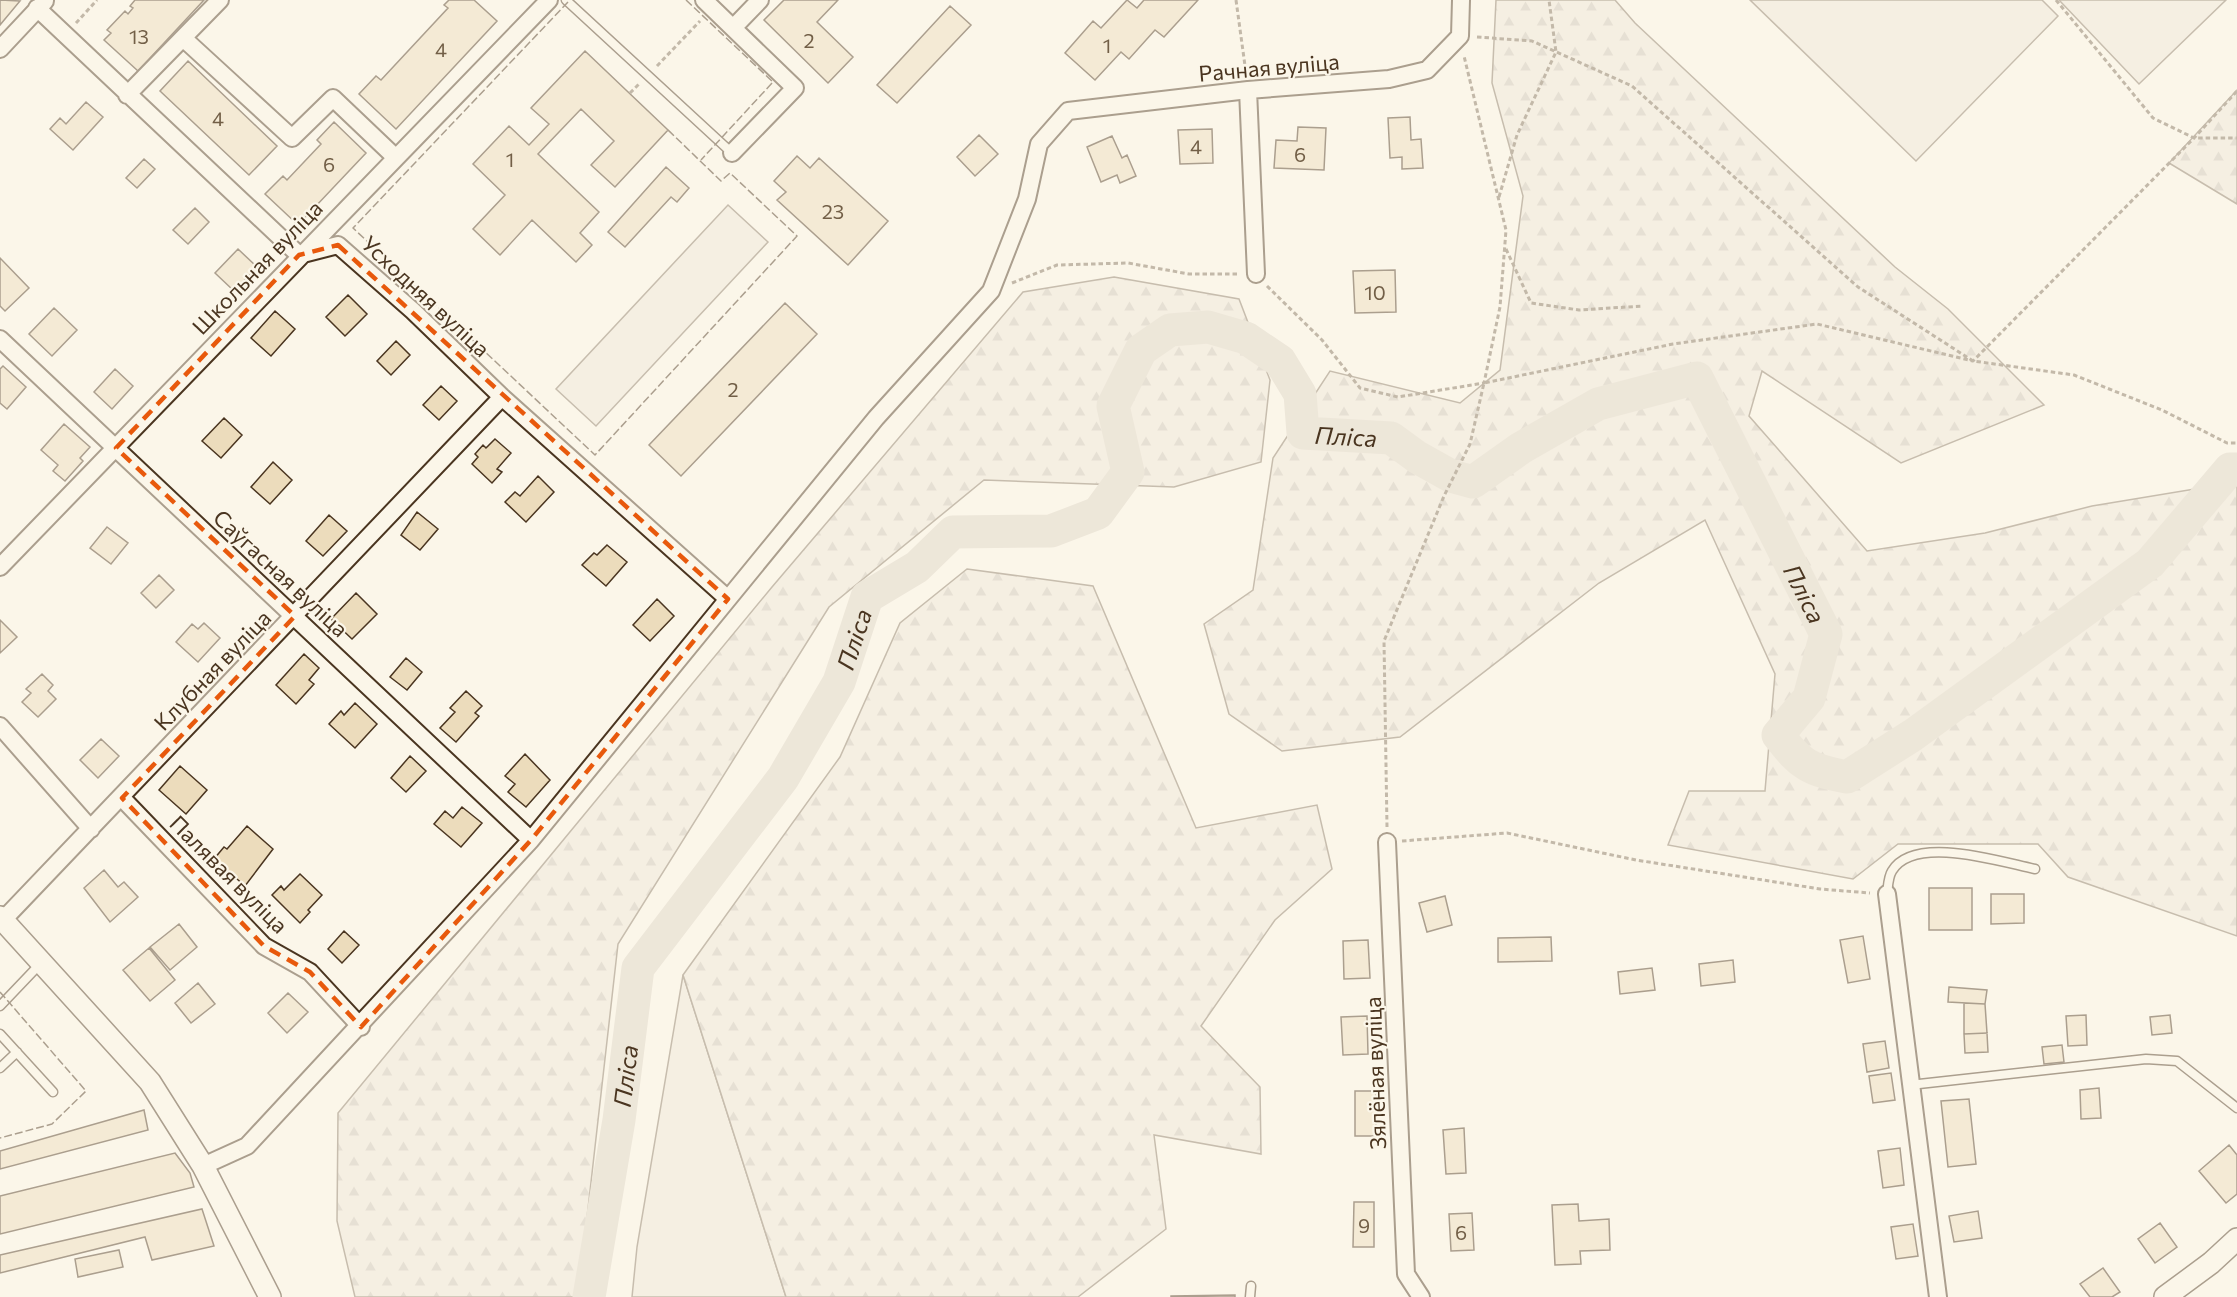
<svg xmlns="http://www.w3.org/2000/svg" width="2237" height="1297" font-family="Commissioner,sans-serif">
  <defs>
    <pattern id="forest-firs" width="22" height="20" patternUnits="userSpaceOnUse" patternTransform="scale(1.5)"><rect width="22" height="20" fill="#ede6d9"/><path d="M5 1l3.5 6h-7zM16 11l3.5 6h-7z" fill="#cdc6ba"/></pattern>
  </defs>
  <rect width="100%" height="100%" fill="#fbf6e9"/>
  <!-- green -->
  <path fill="#ede6d9" stroke="#887966" stroke-width="1.5" d="M1750,0H2042L2058,16L1916,161Z
    M2059,0H2226L2139,84Z
    M728,205L768,242L596,426L556,389Z
    M683,975L786,1297H632L637,1247Z"/>
  <!-- forest -->
  <path fill="url(#forest-firs)" stroke="#887966" stroke-width="1.5" d="M1496,0H1615L1635,23L1895,267L1948,309L2044,405L1901,463L1762,371L1749,416L1867,551L1985,533L2092,506L2237,482V936L2068,877L2038,844H1898L1853,879L1668,845L1689,791H1765L1775,674L1705,520L1599,583L1400,737L1282,751L1229,714L1204,624L1253,590L1273,458L1330,371L1460,403L1500,370L1523,196L1492,83Z
    M2237,90V204L2169,163Z
    M1114,277L1239,299L1270,380L1261,462L1174,487L984,480L829,607L618,944L578,1297H355L337,1221L338,1113L772,587L1023,292Z
    M967,569L1093,586L1196,828L1317,805L1332,869L1275,920L1201,1026L1260,1087L1261,1154L1154,1135L1166,1229L1078,1297H786L683,975L840,757L900,623Z"/>
  <g fill="none" stroke-linecap="round" stroke-linejoin="round">
    <!-- river -->
    <path stroke="#dcd4c6" stroke-width="33" id="s1" d="M589,1297L619,1120L638,968L783,778L839,682L867,597L917,567L953,532L1051,531L1098,513L1128,472L1113,406L1141,350L1170,330L1208,327L1246,338L1280,361L1300,394L1303,433L1391,438L1417,457L1451,476L1473,482L1521,448L1598,404L1697,378L1826,634L1809,698L1778,735C1801,765 1809,770 1847,777L1913,735L2150,563L2230,469H2237"/>
  </g>
  <!-- building -->
  <path fill="#ecdcbc" stroke="#4a3520" stroke-width="1.5" d="M0,0L20,1L0,25Z
    M135,0H204L138,71L104,40L111,33L107,30L125,11L128,14L133,8L130,6Z
    M449,0H474L497,21L396,129L359,94L376,76L381,80L448,8L444,5Z
    M784,0H838L817,22L853,57L828,83L764,20Z
    M1127,0L1137,8L1144,0H1198L1164,37L1155,30L1129,59L1121,52L1095,80L1065,53L1093,21L1101,28Z
    M950,6L971,25L897,103L877,85Z
    M585,51L668,130L615,187L591,165L614,141L581,109L538,154L599,212L580,233L592,245L576,262L532,220L500,255L473,229L505,195L473,164L509,126L529,145L549,124L531,108Z
    M188,61L277,146L249,175L160,91Z
    M86,102L103,117L73,150L50,129L60,118L66,124Z
    M1410,117L1411,140L1421,139L1423,168L1402,169V157L1390,158L1388,118Z
    M334,122L366,153L298,225L265,194L283,176L287,180L321,144L317,140Z
    M1298,127L1326,128L1324,170L1274,168L1276,140L1297,141Z
    M1212,129L1213,163L1180,164L1178,130Z
    M979,135L998,154L975,176L957,157Z
    M1112,136L1122,158L1127,155L1136,176L1120,183L1117,175L1101,182L1087,147Z
    M797,156L810,168L819,158L888,221L848,265L777,200L786,192L774,181Z
    M144,159L155,169L137,188L126,178Z
    M666,167L689,188L677,202L671,197L625,247L608,232Z
    M195,208L209,222L188,244L173,230Z
    M238,249L257,267L234,291L215,273Z
    M0,258L29,288L5,311L0,306Z
    M1395,270L1396,312L1355,313L1353,271Z
    M348,295L367,314L345,336L326,317Z
    M785,303L817,334L681,476L649,445Z
    M54,308L77,330L52,356L29,334Z
    M275,311L295,329L271,356L251,338Z
    M396,341L410,355L391,375L377,361Z
    M3,366L26,387L7,409L0,403V369Z
    M115,369L133,386L112,409L94,392Z
    M441,386L457,401L439,420L423,405Z
    M224,418L242,435L221,458L202,441Z
    M64,424L90,447L80,458L83,461L65,481L53,471L58,465L41,450Z
    M495,439L511,453L497,469L502,472L492,483L472,464L478,457L475,454L483,445L486,448Z
    M273,462L292,480L270,504L251,487Z
    M538,476L554,492L526,522L505,502L515,492L520,496Z
    M417,512L438,529L420,550L401,535Z
    M329,515L347,531L323,556L306,541Z
    M107,527L128,543L111,564L90,548Z
    M607,545L627,562L606,586L582,565L594,553L597,555Z
    M159,575L174,590L156,608L141,593Z
    M356,593L377,614L352,639L331,619Z
    M657,599L674,616L650,641L633,625Z
    M0,620L17,637L0,653Z
    M204,623L220,638L198,662L176,642L192,624L198,629Z
    M304,654L319,668L309,680L314,684L296,704L276,685Z
    M406,658L422,672L407,690L390,677Z
    M42,674L53,685L48,691L56,699L38,717L22,702L31,693L26,689Z
    M466,691L482,706L475,713L479,716L456,742L440,728L455,712L450,708Z
    M355,703L377,724L355,748L329,724L341,711L344,715Z
    M101,739L119,756L98,778L80,760Z
    M525,754L550,780L526,807L508,792L515,784L505,776Z
    M410,756L426,771L406,792L391,778Z
    M180,766L207,790L186,814L159,790Z
    M462,807L482,823L461,847L434,824L445,811L453,818Z
    M247,826L273,849L245,886L214,859L224,847L227,849Z
    M104,870L118,887L124,882L138,897L110,922L84,888Z
    M300,874L322,895L308,910L310,912L300,923L272,895L281,886L284,890Z
    M1929,888H1972V930H1929Z
    M1991,894H2024V923L1991,924Z
    M1445,896L1452,925L1427,932L1419,903Z
    M179,924L197,947L170,970L150,947Z
    M344,931L359,945L342,963L328,949Z
    M1863,936L1870,979L1848,983L1840,940Z
    M1551,937L1552,961L1498,962V938Z
    M1368,940L1370,978L1344,979L1343,941Z
    M149,948L175,980L150,1001L123,970Z
    M1733,960L1735,982L1701,986L1699,964Z
    M1652,968L1655,990L1620,994L1618,972Z
    M198,983L215,1004L191,1023L175,1003Z
    M1949,987L1987,990L1985,1004L1948,1002Z
    M288,993L308,1012L287,1033L268,1013Z
    M1964,1003L1985,1004L1987,1033L1964,1034Z
    M2086,1015L2087,1045L2068,1046L2066,1016Z
    M2170,1015L2172,1033L2152,1035L2150,1017Z
    M1367,1016L1368,1054L1343,1055L1341,1017Z
    M1987,1033L1988,1052L1965,1053L1964,1034Z
    M1885,1041L1889,1068L1867,1072L1863,1044Z
    M2062,1045L2064,1062L2044,1064L2042,1047Z
    M1891,1073L1895,1100L1873,1103L1869,1076Z
    M2099,1088L2101,1118L2081,1119L2080,1090Z
    M1355,1091H1376V1136H1355Z
    M1969,1099L1976,1164L1948,1167L1941,1101Z
    M144,1110L148,1130L0,1169V1151Z
    M1464,1128L1466,1173L1446,1174L1443,1130Z
    M2229,1145L2237,1155V1194L2226,1203L2199,1171Z
    M1900,1148L1904,1185L1883,1188L1878,1151Z
    M175,1153L190,1173L194,1187L0,1234V1196Z
    M1354,1202H1374V1247H1353Z
    M1578,1204L1579,1221L1609,1219L1610,1250L1580,1251L1581,1264L1555,1265L1552,1205Z
    M202,1209L214,1246L152,1260L145,1237L0,1273V1255Z
    M1978,1211L1982,1238L1954,1242L1949,1216Z
    M1472,1213L1474,1250L1451,1251L1449,1214Z
    M2160,1223L2177,1247L2155,1263L2138,1239Z
    M1913,1224L1918,1256L1896,1259L1891,1227Z
    M119,1250L123,1267L78,1277L75,1259Z
    M2103,1268L2120,1292L2112,1297H2090L2080,1284Z
    M1235,1295V1297H1171V1296Z"/>
  <g fill="none" stroke-linecap="round" stroke-linejoin="round">
    <!-- service casing -->
    <g stroke="#4a3520" stroke-width="11">
      <path id="service" d="M566,0L732,153
        M1887,894C1888,888 1888,877 1892,871C1914,834 2001,862 2035,869
        M0,1006L41,963
        M0,1034L53,1092
        M0,1068L17,1052
        M1910,1085L2146,1059L2177,1061L2237,1108
        M1250,1297L1251,1286"/>
    </g>
    <!-- minor casing -->
    <g stroke="#4a3520" stroke-width="20">
      <path id="minor" d="M704,0L795,88L732,153
        M37,8L299,255L338,245L413,311L502,397L728,599
        M733,28L760,0
        M183,38L292,138L333,98L395,157
        M0,49L45,1
        M1248,90L1256,274
        M127,95L220,0
        M0,339L531,840
        M0,567L549,0
        M0,726L91,829
        M122,798L264,946L310,972L361,1027
        M1387,842L1406,1274L1421,1297
        M1887,894L1938,1297
        M3,920L502,397
        M203,1166L247,1146L531,840L876,418L991,291L1027,199L1039,144L1068,111L1248,90L1389,79L1427,70L1460,36L1461,0"/>
    </g>
    <!-- tertiary casing -->
    <g stroke="#4a3520" stroke-width="24">
      <path id="tertiary" d="M0,917L150,1082L203,1166L270,1297
        M2165,1297L2211,1263L2237,1239"/>
    </g>
    <!-- path -->
    <path stroke="#7f6f5c" stroke-width="3" stroke-dasharray="4.5 3" stroke-linecap="butt" d="M1236,0L1246,73
      M2056,0L2153,118L2194,138H2237
      M76,23L97,0
      M1477,37L1532,41L1632,86L1858,287L1973,361L2074,375L2162,410L2227,443H2237
      M657,66L700,21
      M630,93L639,84
      M1499,197L1517,135L1556,52L1549,0
      M1506,249L1531,303L1579,310L1643,306
      M1012,283L1057,265L1128,263L1189,274H1238
      M1267,286L1322,340L1360,388L1398,397L1484,383L1500,307L1506,230L1464,56
      M1387,827L1384,641L1444,496L1470,444L1484,383L1673,344L1817,324L1973,361L2194,138L2237,91
      M1402,841L1507,833L1636,860L1820,889L1870,893"/>
    <!-- service -->
    <use href="#service" stroke="#fbf6e9" stroke-width="8"/>
    <!-- minor -->
    <use href="#minor" stroke="#fbf6e9" stroke-width="16"/>
    <!-- tertiary -->
    <use href="#tertiary" stroke="#fbf6e9" stroke-width="21"/>
    <!-- fence -->
    <path stroke="#4a3520" stroke-width="1.5" stroke-dasharray="8 3" stroke-linecap="butt" d="M686,0L773,82L701,160
      M568,2L353,228L595,455L797,236L730,173L721,181L668,130
      M0,992L86,1091L52,1124L0,1138"/>
  </g>
  <!-- marked area -->
  <path d="M0 0H2237V1297H0ZM338,245L728,599L531,840L361,1027L310,972L264,946L122,798L295,616L116,448L299,255Z" fill="#fbf6e9" fill-opacity=".55" fill-rule="evenodd"/>
  <path fill="none" stroke="#e8590c" stroke-width="4.5" stroke-dasharray="12 8" stroke-linejoin="round" d="M338,245L728,599L531,840L361,1027L310,972L264,946L122,798L295,616L116,448L299,255Z"/>
  <g text-anchor="middle" dominant-baseline="central" stroke-width="4.5" stroke-linejoin="round" paint-order="stroke">
    <!-- number labels -->
    <g font-size="20" fill="#725f47">
      <text x="139" y="36">13</text>
      <text x="809" y="40">2</text>
      <text x="1107" y="45">1</text>
      <text x="441" y="49">4</text>
      <text x="218" y="118">4</text>
      <text x="1196" y="146">4</text>
      <text x="1300" y="154">6</text>
      <text x="510" y="159">1</text>
      <text x="329" y="164">6</text>
      <text x="833" y="211">23</text>
      <text x="1375" y="292">10</text>
      <text x="733" y="389">2</text>
      <text x="1364" y="1225">9</text>
      <text x="1461" y="1232">6</text>
    </g>
    <!-- street labels -->
    <g font-size="22" fill="#4a3520" stroke="#fbf6e9">
      <text transform="translate(1269 67) rotate(-5)">Рачная вуліца</text>
      <text transform="translate(257 267) rotate(-46)">Школьная вуліца</text>
      <text transform="translate(426 296) rotate(43)">Усходняя вуліца</text>
      <text transform="translate(281 573) rotate(43)">Саўгасная вуліца</text>
      <text transform="translate(212 670) rotate(-46)">Клубная вуліца</text>
      <text transform="translate(229 874) rotate(45)">Палявая вуліца</text>
      <text transform="translate(1375 1073) rotate(-92)">Зялёная вуліца</text>
    </g>
    <!-- water labels -->
    <g font-size="24" font-style="italic" fill="#4a3520" stroke="#fbf6e9">
      <text stroke="none"><textPath href="#s1" startOffset="1485">Пліса</textPath></text>
      <text stroke="none"><textPath href="#s1" startOffset="2115">Пліса</textPath></text>
      <text stroke="none"><textPath href="#s1" startOffset="728">Пліса</textPath></text>
      <text stroke="none"><textPath href="#s1" startOffset="224">Пліса</textPath></text>
    </g>
  </g>
</svg>
